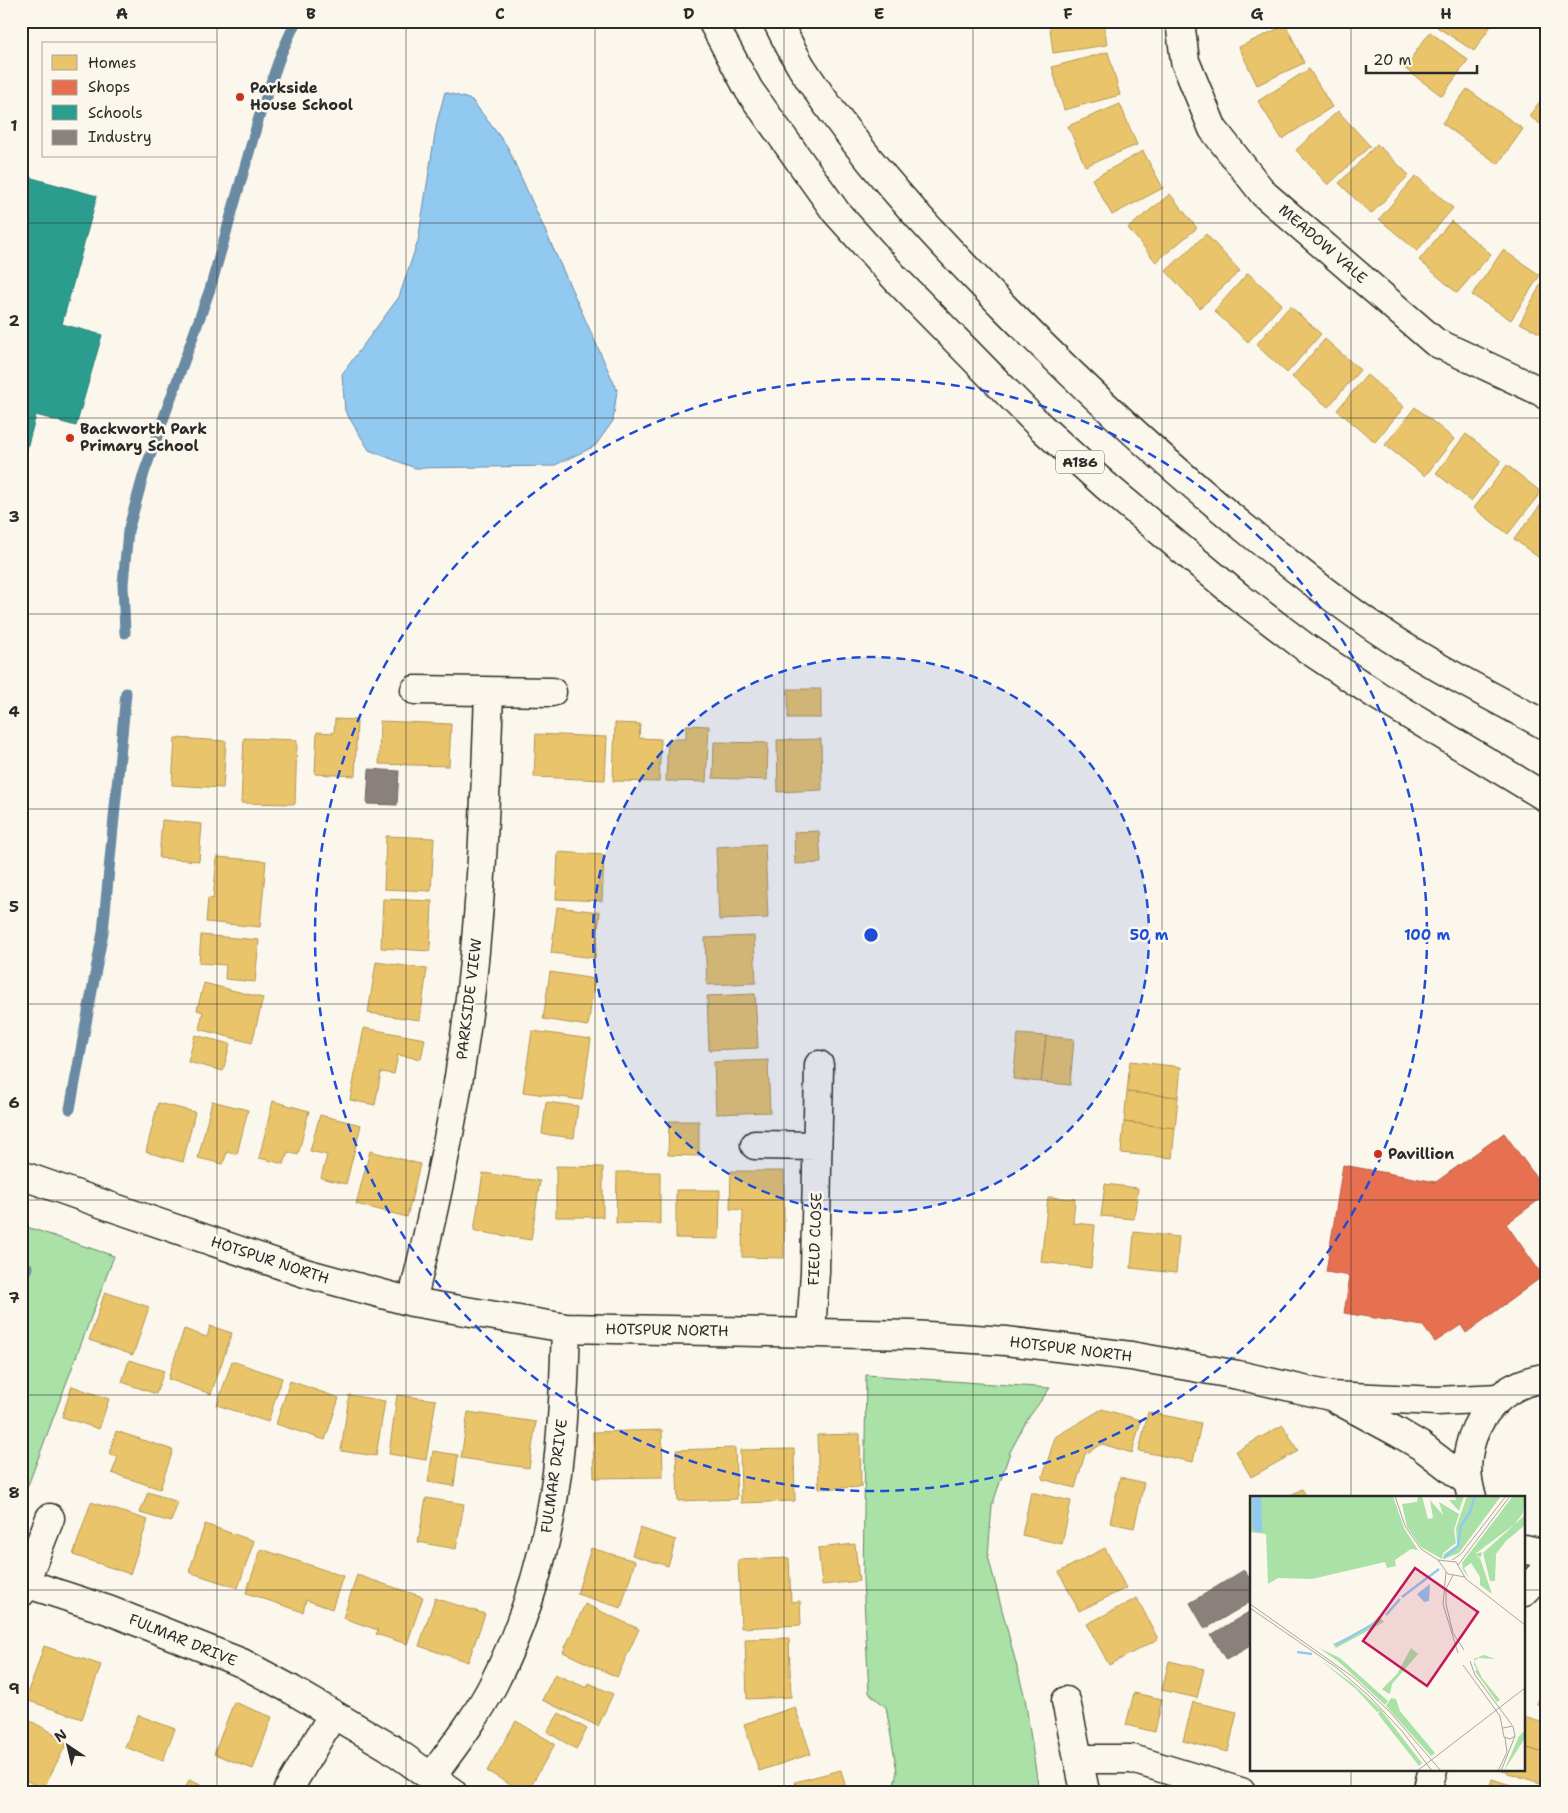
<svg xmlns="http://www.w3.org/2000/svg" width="1568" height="1813" font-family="'Shantell Sans',sans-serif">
  <rect width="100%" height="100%" fill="#fbf7ec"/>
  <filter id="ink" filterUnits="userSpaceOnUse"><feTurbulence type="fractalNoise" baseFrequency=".02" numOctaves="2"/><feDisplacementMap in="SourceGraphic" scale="10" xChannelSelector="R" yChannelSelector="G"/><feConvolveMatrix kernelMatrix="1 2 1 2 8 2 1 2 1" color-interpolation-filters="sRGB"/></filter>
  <g filter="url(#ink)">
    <!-- green -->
    <path fill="#a9e1a6" stroke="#6a8668" d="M21,1225L114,1256L21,1504Z
      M866,1375L1050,1388L1027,1420L1010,1452L992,1506L988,1556L1025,1698L1039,1792H892L897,1772L886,1707L869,1693L863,1580Z"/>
    <!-- water -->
    <path fill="#92c9f1" stroke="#698aa2" d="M445,92L472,100L507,146L617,390L613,421L595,446L553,466L415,468L369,450L345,411L342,374L399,297L418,241L437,122Z"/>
    <!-- homes -->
    <path fill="#e9c46a" stroke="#b09657" d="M1049,21H1104L1107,45L1053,53Z
      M1441,21H1494L1474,51L1437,27Z
      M1286,25L1304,63L1257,85L1239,47Z
      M1430,32L1468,60L1442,96L1404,68Z
      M1108,52L1120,95L1064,110L1052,67Z
      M1309,69L1332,107L1282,139L1258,101Z
      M1467,89L1523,129L1498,164L1442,123Z
      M1547,92V129L1529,116Z
      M1120,104L1137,145L1085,166L1068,126Z
      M1338,111L1370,146L1328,185L1296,150Z
      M1377,144L1409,175L1371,214L1339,183Z
      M1143,151L1163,188L1112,215L1092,179Z
      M1416,176L1453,208L1417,251L1379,219Z
      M1170,194L1197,228L1156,262L1128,228Z
      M1451,221L1491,254L1457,293L1419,260Z
      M1206,234L1240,271L1200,308L1166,271Z
      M1503,250L1540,275L1511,320L1472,295Z
      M1248,273L1282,304L1248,342L1214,311Z
      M1543,280L1547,282V337L1520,323Z
      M1290,306L1321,334L1287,373L1256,345Z
      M1325,339L1360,370L1328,407L1292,377Z
      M1367,375L1404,407L1375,442L1337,410Z
      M1415,407L1454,439L1425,476L1385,445Z
      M1466,434L1501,461L1471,501L1436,473Z
      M1507,465L1541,492L1508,534L1474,508Z
      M1547,497V564L1514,539Z
      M788,689H821V718H788Z
      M335,719L357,720L355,776L315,774L317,732L334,733Z
      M380,721L451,724L449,766L379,764Z
      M615,723L640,724L639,738L661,739L659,782L613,781Z
      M686,725L709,726L706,782L666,781L668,739H686Z
      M536,734L607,737L605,780L534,777Z
      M175,738L226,741L223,788L172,785Z
      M244,738L297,740L295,804L241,803Z
      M821,739L822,790L778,792L777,740Z
      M714,742L768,743L767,780L713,778Z
      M162,820L202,824L199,861L159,858Z
      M819,831L821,863L795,864L794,832Z
      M386,836L434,838L431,891L384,889Z
      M765,844L768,918L719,920L716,847Z
      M558,852L604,855L602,901L556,899Z
      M217,857L266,861L260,927L206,922L208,898L213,899Z
      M383,899L432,901L430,951L381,948Z
      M557,907L600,912L595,958L551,953Z
      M201,935L259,940L255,982L225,979L226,965L199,963Z
      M754,936L756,983L707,985L705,938Z
      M376,962L427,969L420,1020L368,1013Z
      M550,972L595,979L588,1026L543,1019Z
      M204,983L263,998L252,1043L199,1029L203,1012L197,1010Z
      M755,994L758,1048L709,1050L707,996Z
      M364,1028L425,1039L421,1059L398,1055L394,1074L381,1072L375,1105L350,1100Z
      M532,1031L591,1039L582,1100L523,1092Z
      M1018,1034L1046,1036L1041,1082L1013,1079Z
      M195,1035L230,1044L223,1071L188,1062Z
      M1046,1036L1074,1039L1070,1085L1041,1082Z
      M768,1060L770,1112L716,1114L714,1062Z
      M1130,1061L1181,1067L1178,1097L1127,1092Z
      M1127,1092L1178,1097L1175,1128L1124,1122Z
      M212,1101L248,1110L237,1154L227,1152L223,1164L198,1158Z
      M273,1101L309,1111L298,1155L288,1152L284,1164L259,1158Z
      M546,1102L578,1106L574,1138L542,1134Z
      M158,1103L195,1112L183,1162L146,1152Z
      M320,1115L361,1125L346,1184L321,1178L327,1155L310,1151Z
      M669,1121H699V1156L668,1155Z
      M1124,1122L1175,1128L1172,1158L1121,1153Z
      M370,1151L420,1164L407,1217L356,1204Z
      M556,1166L603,1167V1217H556Z
      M731,1171H784V1258L742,1257L743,1210L730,1209Z
      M617,1172H660V1224L616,1223Z
      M483,1173L540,1181L531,1240L474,1231Z
      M1105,1184L1138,1188L1134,1219L1101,1216Z
      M676,1190H720L719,1239L676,1238Z
      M1048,1197L1075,1199L1073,1223L1095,1225L1091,1268L1041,1262Z
      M1134,1232L1179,1237L1176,1273L1131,1268Z
      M105,1292L149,1307L133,1355L89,1340Z
      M210,1326L232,1333L211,1394L168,1379L184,1329L207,1337Z
      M129,1360L164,1371L156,1394L122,1382Z
      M232,1361L282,1378L268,1422L217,1405Z
      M290,1381L339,1398L325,1440L276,1424Z
      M72,1386L109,1399L99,1429L62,1417Z
      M349,1395L385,1401L376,1456L341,1451Z
      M397,1395L436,1400L426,1460L389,1454Z
      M1102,1409L1141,1420L1132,1453L1102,1444L1085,1454L1075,1488L1042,1479L1055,1437Z
      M468,1412L536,1422L529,1468L461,1458Z
      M1148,1412L1201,1423L1193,1462L1139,1451Z
      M1283,1425L1298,1451L1251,1477L1236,1451Z
      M662,1430L663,1477L594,1478L593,1432Z
      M116,1431L173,1450L160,1489L112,1473L118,1457L109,1454Z
      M860,1434L861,1487L819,1489L817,1435Z
      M735,1448L737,1499L678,1501L676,1450Z
      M794,1449L795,1501L741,1503L740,1450Z
      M433,1451L458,1455L454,1486L428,1482Z
      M1120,1477L1144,1483L1134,1528L1110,1523Z
      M1302,1489L1307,1497H1287Z
      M148,1492L178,1502L171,1522L140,1513Z
      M1031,1492L1071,1501L1062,1544L1022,1535Z
      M426,1498L464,1504L456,1549L418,1542Z
      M91,1502L148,1520L130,1574L73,1555Z
      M205,1524L254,1541L238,1588L189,1572Z
      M640,1528L676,1540L668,1566L632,1555Z
      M855,1544L859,1581L822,1585L818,1548Z
      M591,1548L635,1561L621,1608L577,1594Z
      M1105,1548L1126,1588L1079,1611L1059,1572Z
      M261,1549L343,1576L332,1609L306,1600L303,1612L246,1593Z
      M789,1558L791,1602L800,1601L801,1625L741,1628L738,1560Z
      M357,1575L423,1597L407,1644L376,1634L378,1630L343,1618Z
      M435,1598L485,1614L468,1662L419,1646Z
      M1137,1598L1158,1639L1109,1665L1087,1624Z
      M585,1604L639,1629L617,1677L563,1652Z
      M789,1638L791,1697L747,1699L745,1639Z
      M44,1646L101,1665L82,1719L26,1700Z
      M1169,1661L1204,1669L1197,1698L1162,1690Z
      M555,1674L587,1688L589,1683L613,1694L598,1726L542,1700Z
      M1547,1674V1707L1537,1704Z
      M1134,1693L1162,1699L1155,1732L1126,1725Z
      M234,1702L272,1717L253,1769L214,1754Z
      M1193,1702L1237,1712L1228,1752L1183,1741Z
      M795,1707L811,1754L759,1771L744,1724Z
      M559,1713L587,1729L576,1749L547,1732Z
      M138,1715L175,1729L163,1761L125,1747Z
      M21,1716L68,1741L43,1789L21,1778Z
      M1524,1717L1547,1724V1754L1524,1747Z
      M516,1721L555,1744L527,1792H523L487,1771Z
      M1524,1747L1547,1754V1762L1540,1783L1496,1769H1524Z
      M841,1770L847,1792H798L795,1782Z
      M1492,1779L1532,1792H1488Z
      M189,1780L218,1792H184Z
      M21,1786L32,1792H21Z"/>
    <!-- shops -->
    <path fill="#e76f51" stroke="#af5b46" d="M1504,1133L1547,1192V1194L1506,1224L1543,1276L1466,1333L1461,1325L1435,1342L1423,1326L1344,1313L1350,1276L1326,1272L1343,1165L1436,1182Z"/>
    <!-- schools -->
    <path fill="#2a9d8f" stroke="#2a7b71" d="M21,175L97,196L62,324L102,335L76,426L36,415L21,470Z"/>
    <!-- industry -->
    <path fill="#8a817c" stroke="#6e6764" d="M369,769L399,771L397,805L367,804Z
      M1244,1570L1252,1582V1601L1205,1629L1190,1603Z
      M1252,1610V1645L1226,1660L1211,1635Z"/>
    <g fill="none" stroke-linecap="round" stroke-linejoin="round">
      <!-- stream -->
      <path stroke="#698aa2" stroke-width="11" d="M125,633L123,584L128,531L144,473L210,289L260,114L281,54L296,21
        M70,1109L103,932L126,693
        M21,1287L27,1267"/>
      <!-- street casing -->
      <g stroke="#2b2b2b" stroke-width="31">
        <path id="street" d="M1180,21L1185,61L1213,129L1264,194L1435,342L1542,392L1547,396
          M415,690L552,692
          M755,1145L817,1146
          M21,1175L106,1205L305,1273L412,1302L566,1328L912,1335L1006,1341L1131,1356L1238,1375L1330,1396L1437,1401L1499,1398
          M412,1302C432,1218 451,1135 463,1050C481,931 485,811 489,692
          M811,1332L815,1272L819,1065
          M1336,1399L1399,1433L1421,1446L1468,1482
          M25,1583L108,1610L242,1663L292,1690L389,1747L452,1792
          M21,1593L50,1518
          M1066,1701L1085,1791
          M1078,1759H1132L1241,1792
          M432,1776C453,1747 476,1718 493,1685C520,1632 539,1575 550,1517C562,1456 564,1390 566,1328
          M287,1792L333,1714"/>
      </g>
      <!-- secondary casing -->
      <g stroke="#2b2b2b" stroke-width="31">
        <path id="secondary" d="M1472,1497C1454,1443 1489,1383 1547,1378
          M1524,1549L1547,1554
          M1524,1592L1547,1568
          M1427,1792L1433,1769"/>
      </g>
      <!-- primary casing -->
      <g stroke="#2b2b2b" stroke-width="31">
        <path id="primary" d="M712,21L749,90L836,212L896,279L1041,427L1105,485L1239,597L1306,648L1378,696L1547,798
          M777,21C785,37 793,53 802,68C860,157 933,235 1007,310C1087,391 1170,468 1258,539C1301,573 1344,608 1390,638C1440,670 1494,698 1547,726"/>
      </g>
      <!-- street -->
      <use href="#street" stroke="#fbf7ec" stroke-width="28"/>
      <!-- secondary -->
      <use href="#secondary" stroke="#fbf7ec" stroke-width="28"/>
      <!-- primary -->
      <use href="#primary" stroke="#fbf7ec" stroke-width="28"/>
    </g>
  </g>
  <!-- grid -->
  <path fill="none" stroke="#2b2b2b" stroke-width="1" stroke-opacity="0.55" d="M217,21V1792M406,21V1792M595,21V1792M784,21V1792M973,21V1792M1162,21V1792M1351,21V1497M21,223H1547M21,418H1547M21,614H1547M21,809H1547M21,1004H1547M21,1200H1547M21,1395H1547M21,1590H1252M1524,1590H1547M1351,1769V1792"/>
  <!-- distance rings -->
  <circle cx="871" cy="935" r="278" fill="#1d4ed8" fill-opacity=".12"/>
  <g fill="none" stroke="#1d4ed8" stroke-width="2.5" stroke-dasharray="9 6">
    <circle cx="871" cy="935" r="278"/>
    <circle cx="871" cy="935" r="556"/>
  </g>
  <!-- markers -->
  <g fill="#c8321e" stroke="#fbf7ec" stroke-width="2">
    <circle cx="240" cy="97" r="5"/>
    <circle cx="70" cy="438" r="5"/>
    <circle cx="1378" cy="1154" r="5"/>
  </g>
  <g text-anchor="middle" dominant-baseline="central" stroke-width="5" stroke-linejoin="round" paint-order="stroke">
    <!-- shield labels -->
    <rect fill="#fbf7ec" stroke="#696865" stroke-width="1" x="1056" y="450.5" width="48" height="23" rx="4"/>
    <g font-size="14" font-weight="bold" fill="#2b2b2b">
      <text x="1080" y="462">A186</text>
    </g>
    <!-- poi labels -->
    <g font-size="15" font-weight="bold" fill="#2b2b2b" stroke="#fbf7ec" text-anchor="start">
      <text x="250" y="88">Parkside<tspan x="250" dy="17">House School</tspan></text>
      <text x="80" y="429">Backworth Park<tspan x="80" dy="17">Primary School</tspan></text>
      <text x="1388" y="1154">Pavillion</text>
    </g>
    <!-- street labels -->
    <g font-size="15" fill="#2b2b2b" stroke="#fbf7ec">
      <text transform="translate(1323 244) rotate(41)">MEADOW VALE</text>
      <text transform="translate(469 999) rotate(-83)">PARKSIDE VIEW</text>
      <text transform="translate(815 1239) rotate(-88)">FIELD CLOSE</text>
      <text transform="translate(270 1260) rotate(18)">HOTSPUR NORTH</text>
      <text transform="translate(667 1330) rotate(1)">HOTSPUR NORTH</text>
      <text transform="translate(1071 1349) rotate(7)">HOTSPUR NORTH</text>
      <text transform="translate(554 1476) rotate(-82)">FULMAR DRIVE</text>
      <text transform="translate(183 1640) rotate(22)">FULMAR DRIVE</text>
    </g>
  </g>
  <!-- overview -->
  <g transform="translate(1250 1496)">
    <rect width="275" height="275" fill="#fbf7ec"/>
    <path d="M1,0H143L154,32L168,54L161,53L145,64L146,70L137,72L135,66L62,83L28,82L18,88L16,38L0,36ZM168,0H172L178,23L183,22L180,4L193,19L189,6L209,18L204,34L206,47L193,57L192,63L171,51L157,31L152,8L167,6ZM205,0H214L209,15L199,4H206ZM217,0H251L209,57L193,63L194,58L207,49L206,32ZM263,0H275L273,17L265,28L225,58L232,56L231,61L225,60L230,62L242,98L230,89V81L221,67L214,72L219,82L213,74L212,67ZM275,19V29L256,45L246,58L245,85H240L233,57ZM0,104L69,152L90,162L138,205L135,209L89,166ZM129,120L134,126L86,152L83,148L117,132ZM161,152L168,158L142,188L140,198L136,196L132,193L147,178ZM234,159L245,163L228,162L224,165L232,182L250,204L247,206L225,175L227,174L224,168V163L226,162ZM69,163L103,188L131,214L172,267L169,270L128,218L130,215L127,216L107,194ZM141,202L146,203L150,215L185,257L181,260L136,210ZM275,234V242L254,275L269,240Z" fill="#a9e1a6"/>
    <path d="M2,0H11L12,36H6L3,32ZM180,88L179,105L174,106L167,98Z" fill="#92c9f1"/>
    <path fill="none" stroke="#92c9f1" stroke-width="2.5" d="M194,62L208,50L211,30L220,16L225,0M152,101L189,73M136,119L150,103M86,149L130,124M47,156L62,158"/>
    <path fill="none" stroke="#a8a59f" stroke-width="1" d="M145,0L155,30L171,53L188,64L198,78L215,81M188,64L206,66L216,83L275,129M202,64L211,58L256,0M208,69L260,0M196,76L193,108L208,157M203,79L196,93V108L203,137L214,154M0,108L103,181L141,217L191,275M0,112L87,172L119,200L152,235L182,275M220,165L225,179L262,229M213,169L250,220L254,241L260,243L265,240L263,230L253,232M167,275L275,192M248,275L257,256L255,242M251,275L265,240"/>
    <path fill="#c2185b" fill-opacity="0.15" stroke="#c2185b" stroke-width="2.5" d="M165,72L228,116L177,190L113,145Z"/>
    <rect width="275" height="275" fill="none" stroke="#2b2b2b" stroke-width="2.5"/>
  </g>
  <circle cx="871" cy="935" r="8" fill="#1d4ed8" stroke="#fbf7ec" stroke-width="2.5"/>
  <g font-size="15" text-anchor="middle" font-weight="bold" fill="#1d4ed8" stroke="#fbf7ec" stroke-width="5" stroke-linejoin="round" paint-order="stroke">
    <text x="1149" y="940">50 m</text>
    <text x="1427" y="940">100 m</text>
  </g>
  <!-- margin -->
  <rect width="1568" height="1813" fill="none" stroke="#fbf7ec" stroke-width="55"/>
  <!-- legend -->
  <rect x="42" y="42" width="175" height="115" fill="#fbf7ec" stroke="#a8a59f"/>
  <rect x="52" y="55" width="25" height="15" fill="#e9c46a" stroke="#a8a59f"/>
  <text x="88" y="68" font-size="15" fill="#2b2b2b">Homes</text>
  <rect x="52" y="80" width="25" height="15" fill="#e76f51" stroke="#a8a59f"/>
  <text x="88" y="92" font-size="15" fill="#2b2b2b">Shops</text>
  <rect x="52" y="105" width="25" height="15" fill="#2a9d8f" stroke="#a8a59f"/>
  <text x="88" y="118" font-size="15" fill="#2b2b2b">Schools</text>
  <rect x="52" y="130" width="25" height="15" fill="#8a817c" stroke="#a8a59f"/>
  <text x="88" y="142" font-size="15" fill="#2b2b2b">Industry</text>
  <!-- north arrow -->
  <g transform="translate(68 1746) rotate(325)" stroke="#fbf7ec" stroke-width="4" paint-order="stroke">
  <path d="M0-4L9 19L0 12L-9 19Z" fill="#2b2b2b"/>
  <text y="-8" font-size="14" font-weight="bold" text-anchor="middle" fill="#2b2b2b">N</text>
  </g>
  <!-- scale -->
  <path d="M1366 65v8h111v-8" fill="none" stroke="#2b2b2b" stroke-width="2.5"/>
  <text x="1373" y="65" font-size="15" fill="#2b2b2b" stroke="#fbf7ec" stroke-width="4" paint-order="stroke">20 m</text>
  <rect x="28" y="28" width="1512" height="1758" fill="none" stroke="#2b2b2b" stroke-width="2"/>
  <g font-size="16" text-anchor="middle" font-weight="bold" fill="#2b2b2b">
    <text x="122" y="19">A</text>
    <text x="311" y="19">B</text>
    <text x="500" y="19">C</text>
    <text x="689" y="19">D</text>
    <text x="879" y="19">E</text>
    <text x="1068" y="19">F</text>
    <text x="1257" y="19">G</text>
    <text x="1446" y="19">H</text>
    <text x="14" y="131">1</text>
    <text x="14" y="326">2</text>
    <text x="14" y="522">3</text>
    <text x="14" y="717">4</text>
    <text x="14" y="912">5</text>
    <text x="14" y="1108">6</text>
    <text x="14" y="1303">7</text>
    <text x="14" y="1498">8</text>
    <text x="14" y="1694">9</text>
  </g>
</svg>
